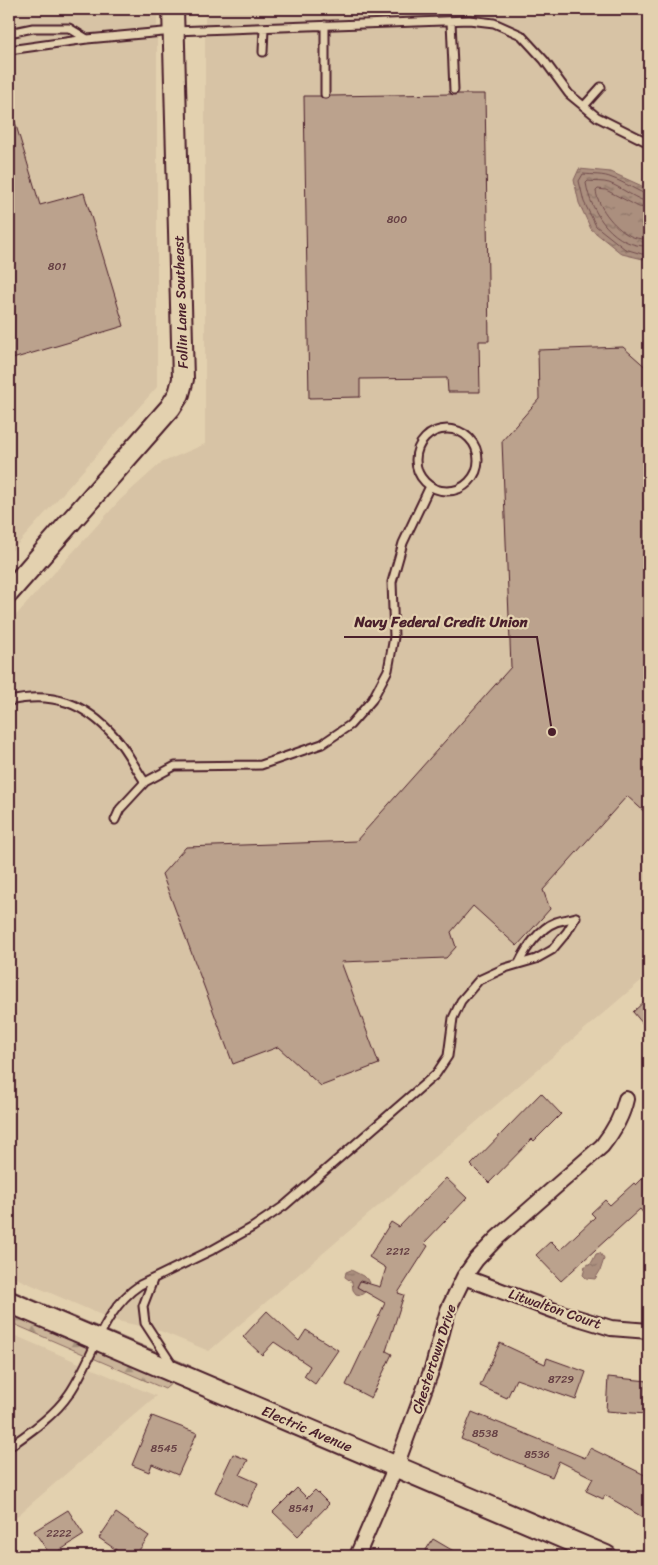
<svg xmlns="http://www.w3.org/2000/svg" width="658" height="1565" font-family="Sriracha,sans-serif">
  <defs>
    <pattern id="forest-firs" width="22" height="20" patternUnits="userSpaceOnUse" patternTransform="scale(1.25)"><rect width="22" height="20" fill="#cab499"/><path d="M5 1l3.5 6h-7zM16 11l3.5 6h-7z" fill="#a6927d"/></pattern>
    <pattern id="water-ripples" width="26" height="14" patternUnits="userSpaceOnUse" patternTransform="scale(1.25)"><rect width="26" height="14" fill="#ab8f7e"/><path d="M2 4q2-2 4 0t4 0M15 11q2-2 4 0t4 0" fill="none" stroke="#8d7467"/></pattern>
  </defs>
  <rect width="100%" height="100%" fill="#e3d1af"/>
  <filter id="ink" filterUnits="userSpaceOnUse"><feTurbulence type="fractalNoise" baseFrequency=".02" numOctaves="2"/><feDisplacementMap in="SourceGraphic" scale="10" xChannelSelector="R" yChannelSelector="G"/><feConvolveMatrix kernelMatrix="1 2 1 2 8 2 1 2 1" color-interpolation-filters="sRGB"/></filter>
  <g filter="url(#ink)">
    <!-- built -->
    <path fill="#d7c3a5" d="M9,9H157V387L9,554Z
      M205,9H649V974L209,1351L158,1330L113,1320L9,1275V623L120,500L161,463L205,444Z
      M9,1333L156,1396L9,1523Z"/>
    <!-- forest -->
    <path fill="url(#forest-firs)" stroke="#8a6a62" d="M9,1289L191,1366L165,1389L9,1322Z"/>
    <!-- water -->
    <path fill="url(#water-ripples)" stroke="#84625d" d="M579,169L611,172L642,186L649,192V257L643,259L622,254L591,229L579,203L574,180Z
      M600,1253L604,1259L600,1271L595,1279L586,1278L583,1275L585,1268L584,1267L592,1262L596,1254Z
      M351,1270L363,1276L365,1278L368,1279L370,1283L366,1285L365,1292L361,1295L356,1294L353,1290L352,1282L345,1277L346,1272Z"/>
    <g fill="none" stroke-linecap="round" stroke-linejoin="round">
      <!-- shore -->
      <path stroke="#714c4c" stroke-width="1" d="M649,195C642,194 622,181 612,178C604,174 592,175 583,174L579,181L584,202L596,226L625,249L642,254L649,253
        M649,202C638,201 621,187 609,183C603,181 595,182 588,181L586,183C591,214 615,248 649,246
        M649,209L639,207L606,190L598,189L596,191C598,208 617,231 633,237C639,239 643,239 649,239"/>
    </g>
    <!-- building -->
    <path fill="#bba28d" stroke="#4a1f2b" d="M451,94H485L489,341H479L480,392H448L447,378L360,379V397L309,398L304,96H320L325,99L330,96Z
      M9,112H12L40,205L84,193L124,326L9,360Z
      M623,347L649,370V816L627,796L543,890L550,909L517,946L473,906L451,932L456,947L446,958L341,962L379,1064L321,1086L278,1047L233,1064L162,874L186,847L356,841L511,667L502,441L539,399L538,350Z
      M649,997V1031L633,1012Z
      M541,1093L561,1114L534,1141L532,1139L489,1183L471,1165Z
      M649,1172V1220L640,1209L561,1281L536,1255L551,1241L560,1250L595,1217L591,1213L605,1200L610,1205L634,1183L636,1185Z
      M446,1178L467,1198L424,1243L428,1246L398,1293L404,1295L386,1351L392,1354L371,1398L346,1385L385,1303L357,1287L360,1281L380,1287L386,1268L369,1257L391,1222L399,1227Z
      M267,1311L299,1341L306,1330L338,1350L315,1384L304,1376L310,1366L274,1342L262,1355L243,1337Z
      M500,1343L545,1364L547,1358L586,1372L576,1400L516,1379L507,1398L480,1386Z
      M608,1377L648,1381L646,1414L606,1411Z
      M472,1412L585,1458L590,1448L649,1477V1521L605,1495L603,1499L586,1491L593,1478L559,1461L552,1477L461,1439Z
      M152,1416L197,1433L178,1475L152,1464L149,1472L132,1465Z
      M233,1454L248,1460L240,1475L258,1483L247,1507L215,1492Z
      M297,1488L307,1498L315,1490L329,1504L298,1536L273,1512Z
      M68,1510L84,1535L51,1556L34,1531Z
      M116,1513L149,1536L135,1556H125L99,1538Z
      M433,1539L462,1556H422Z"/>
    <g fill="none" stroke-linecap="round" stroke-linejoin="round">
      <!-- lane casing -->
      <g stroke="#4a1f2b" stroke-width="11">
        <path id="lane" d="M451,21L454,90
          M325,25V94
          M9,33L33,28H69L87,39
          M9,50L87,39L174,31L469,20L494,23L521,35L544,60L569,94L597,117L649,143
          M263,52L264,28
          M584,106L601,87
          M416 460a31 31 0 1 1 62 0a31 31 0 1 1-62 0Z
          M9,701C53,691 85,703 115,737C127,750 135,768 145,782
          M115,820L120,809L145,782L175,766L261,765L322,744L350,725L372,700L388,670L394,637L392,582L403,543L430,486
          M519,963C526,948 540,928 556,922C562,920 569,919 576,917
          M153,1280L143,1306L145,1323L173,1366
          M9,1447C30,1432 54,1416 69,1394C94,1358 102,1310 140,1285L212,1250L253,1227L284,1206L436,1074L448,1056L453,1018L461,1001L479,980L505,968L536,959L552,950L567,932L576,917"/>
      </g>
      <!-- street casing -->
      <g stroke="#4a1f2b" stroke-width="18">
        <path id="street" d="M464,1277L555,1311L611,1328L649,1331
          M357,1556L396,1466L433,1366L448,1310L464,1277L476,1260L497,1238L602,1146C613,1132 622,1118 626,1099"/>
      </g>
      <!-- secondary casing -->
      <g stroke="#4a1f2b" stroke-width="24">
        <path id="secondary" d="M9,592L170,408L179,394L183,379L173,9
          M9,1302L606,1556"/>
      </g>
      <!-- lane -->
      <use href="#lane" stroke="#e3d1af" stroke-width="7"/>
      <!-- street -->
      <use href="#street" stroke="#e3d1af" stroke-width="14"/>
      <!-- secondary -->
      <use href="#secondary" stroke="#e3d1af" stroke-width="20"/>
    </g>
  </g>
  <g text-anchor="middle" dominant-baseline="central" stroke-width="4.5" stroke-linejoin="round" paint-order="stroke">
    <!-- number labels -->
    <g font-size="11" fill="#664044">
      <text x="397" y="219">800</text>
      <text x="57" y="266">801</text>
      <text x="398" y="1251">2212</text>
      <text x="561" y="1379">8729</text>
      <text x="485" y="1433">8538</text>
      <text x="164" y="1448">8545</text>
      <text x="537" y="1454">8536</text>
      <text x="301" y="1508">8541</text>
      <text x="59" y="1533">2222</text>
    </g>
    <!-- street labels -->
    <g font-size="14" fill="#4a1f2b" stroke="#e3d1af">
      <text transform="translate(181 302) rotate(-92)">Follin Lane Southeast</text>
      <text transform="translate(555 1309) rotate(19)">Litwalton Court</text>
      <text transform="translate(434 1359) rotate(-72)">Chestertown Drive</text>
      <text transform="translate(307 1429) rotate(23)">Electric Avenue</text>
    </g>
  </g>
  <!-- callouts -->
  <path fill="none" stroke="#4a1f2b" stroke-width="2" d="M552 732L537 637H344"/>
  <circle fill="#4a1f2b" stroke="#e3d1af" stroke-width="2" cx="552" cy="732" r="5"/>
  <g font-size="15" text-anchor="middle" font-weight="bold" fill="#4a1f2b" stroke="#e3d1af" stroke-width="4.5" stroke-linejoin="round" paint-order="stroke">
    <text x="441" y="627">Navy Federal Credit Union</text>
  </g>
  <!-- margin -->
  <rect width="658" height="1565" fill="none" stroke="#e3d1af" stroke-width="30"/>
  <rect x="15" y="15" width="628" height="1535" fill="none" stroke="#4a1f2b" stroke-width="2" filter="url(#ink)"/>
</svg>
